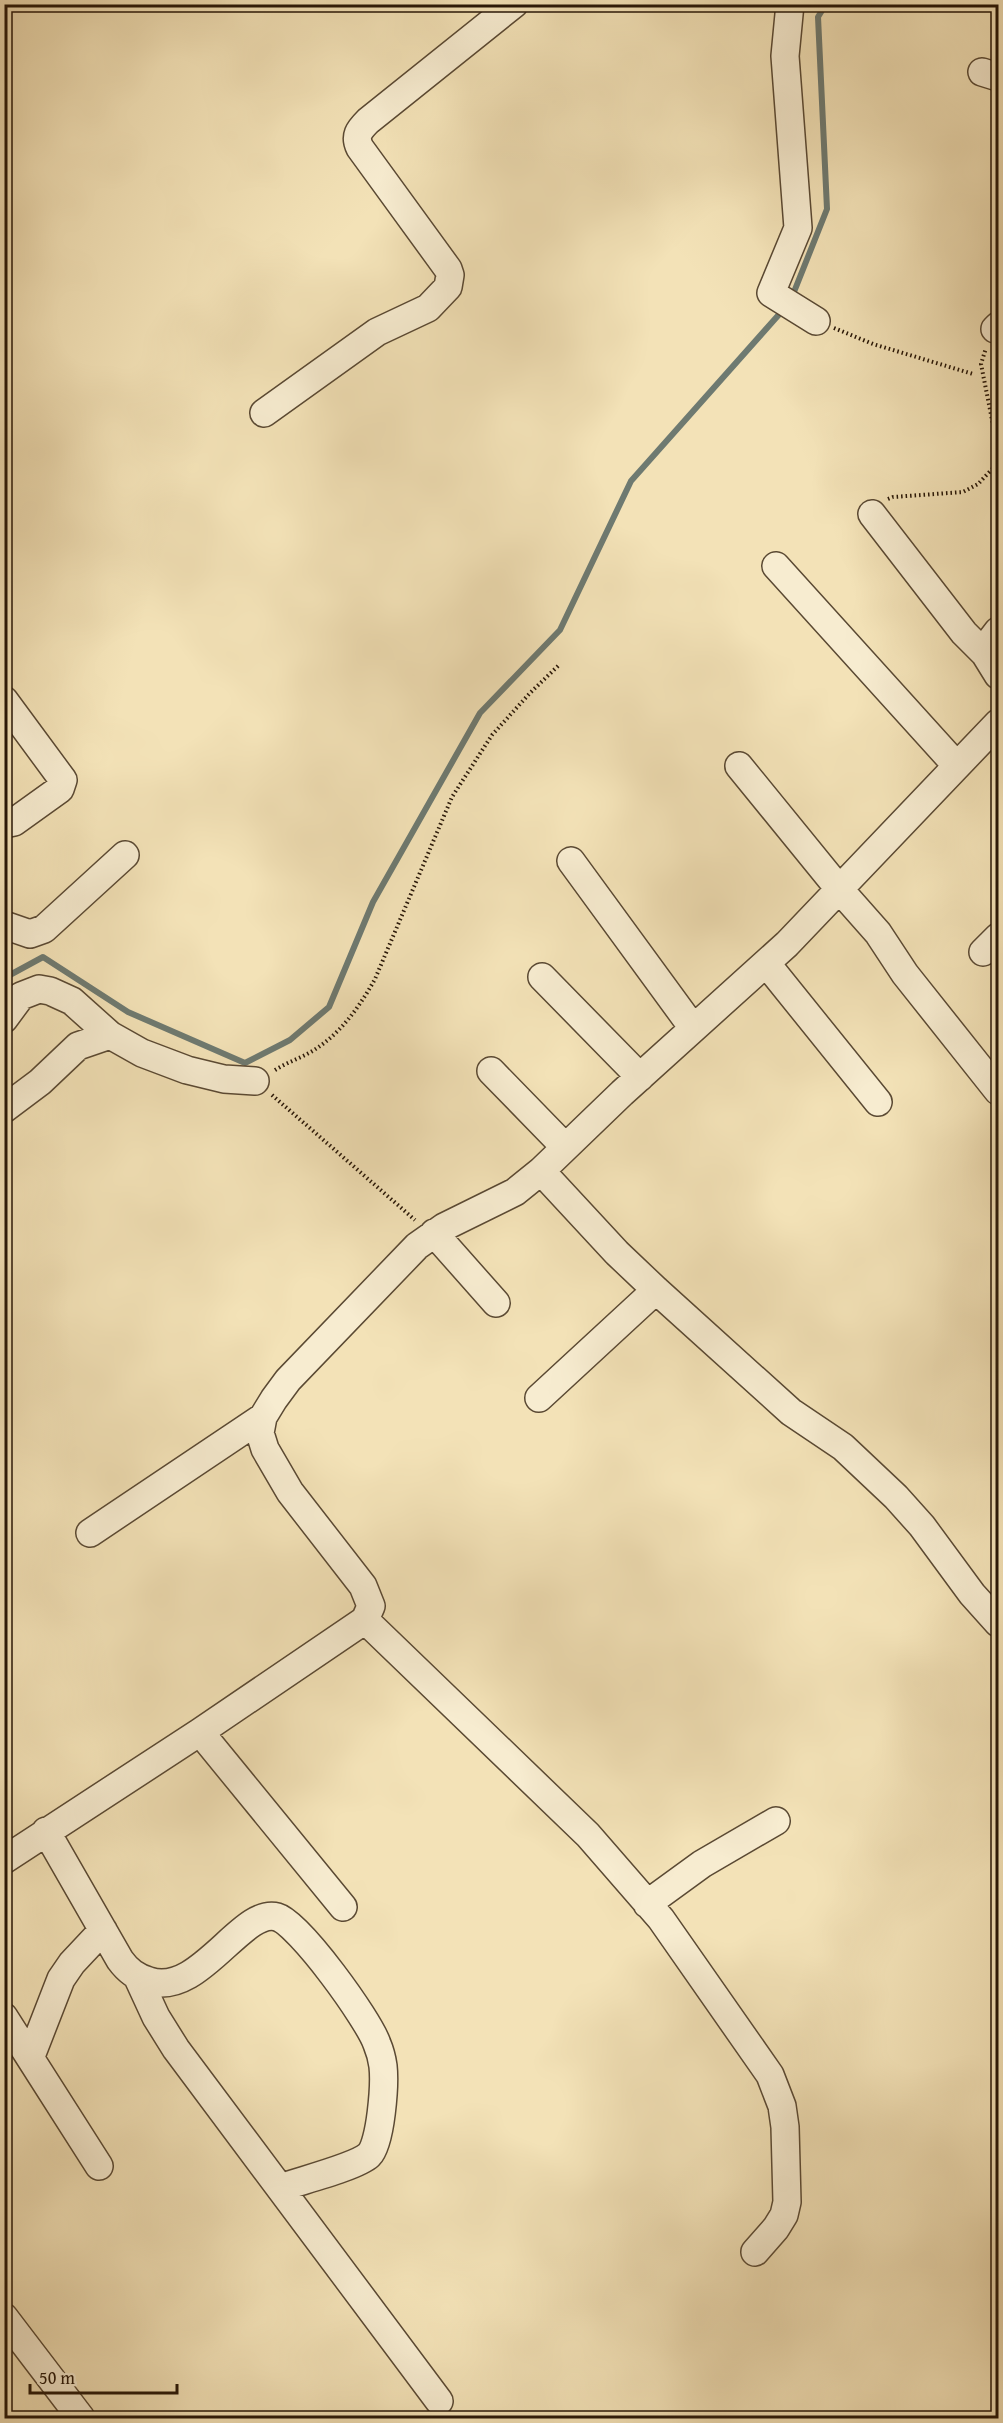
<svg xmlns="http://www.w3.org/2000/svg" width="1003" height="2423" font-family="'Gentium Book Plus',serif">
  <rect width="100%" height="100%" fill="#f3e2b7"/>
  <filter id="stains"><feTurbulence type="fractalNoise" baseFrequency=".00333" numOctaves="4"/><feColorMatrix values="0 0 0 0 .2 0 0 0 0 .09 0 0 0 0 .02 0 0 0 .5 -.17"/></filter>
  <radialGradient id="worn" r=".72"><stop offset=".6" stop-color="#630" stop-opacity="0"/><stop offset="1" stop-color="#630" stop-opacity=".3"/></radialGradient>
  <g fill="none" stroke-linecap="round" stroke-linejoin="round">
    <!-- stream -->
    <path stroke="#6e7a71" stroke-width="6" d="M792,297L827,209L818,17L826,4
      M4,982L8,976L43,957L128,1012L245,1063L290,1040L329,1007L373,902L480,713L560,630L631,481L783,310"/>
    <!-- minor casing -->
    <g stroke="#5a4933" stroke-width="30">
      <path id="minor" d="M790,4L785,56L798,228L771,293L816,321
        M982,72L998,77
        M995,329L998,326
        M264,413L377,332L428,308L448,287L450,275L448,269L360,148C354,136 359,130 368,121L514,4
        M872,514L964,633L985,654
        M776,566L957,766
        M998,631L988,644L985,654L998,675
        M4,700L63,780L60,789L14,822L9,823L4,821
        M739,766L840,890L878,933L905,974L998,1091
        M571,861L693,1028
        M4,925L30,934L44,929L125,855
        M983,952L998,937
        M766,963L878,1102
        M542,977L640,1077
        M4,1019L21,996L39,989L50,991L72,1001L110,1035L142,1053L187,1070L224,1079L255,1081
        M491,1071L565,1147
        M4,1109L40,1082L78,1046L110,1035
        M541,1171L617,1253L656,1290L791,1412L843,1447L896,1497L922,1526L972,1594L998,1623
        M434,1233L496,1303
        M539,1398L656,1290
        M90,1533L263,1417
        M365,1620L588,1835L661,1919L770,2075L782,2106L785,2127L787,2202L784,2215L776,2228L755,2252
        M200,1732L343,1907
        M46,1831L120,1960C128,1971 136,1977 149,1981C199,1998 242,1907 277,1917C299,1923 369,2020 377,2044C380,2051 382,2059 383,2066C385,2084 381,2143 369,2155C356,2167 299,2181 280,2188
        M4,1860L200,1732L365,1620L371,1606L363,1586L290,1492L265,1449L260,1433L263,1417L274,1399L288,1380L417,1246L444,1227L515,1192L541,1171L622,1093L787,944L998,723
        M647,1904L702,1864L776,1821
        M138,1978L156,2017L176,2049L439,2401
        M4,2017L99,2166
        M31,2056L61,1979L72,1963L103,1930
        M4,2317L81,2418"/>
    </g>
    <!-- path -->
    <path stroke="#271607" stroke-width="4" stroke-dasharray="1.5 3" stroke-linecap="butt" d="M834,328L873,344L973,374
      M888,499L893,497L963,492L978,484L996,465L998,450L981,364L986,348
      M275,1070C286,1063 298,1059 309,1053C338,1037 359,1008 375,979L452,797L492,735L530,693L559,665
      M272,1095L415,1220"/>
    <!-- minor -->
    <use href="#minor" stroke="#f7ecd0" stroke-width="27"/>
  </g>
  <!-- margin -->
  <rect width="1003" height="2423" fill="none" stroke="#f3e2b7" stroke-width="24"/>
  <rect x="6" y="6" width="991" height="2411" fill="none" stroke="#271607" stroke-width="3"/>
  <rect x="12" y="12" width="979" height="2399" fill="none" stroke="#271607" stroke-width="1.5"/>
  <!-- scale -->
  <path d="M30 2384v9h147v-9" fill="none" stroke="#271607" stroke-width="3"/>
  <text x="39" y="2384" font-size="18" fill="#271607" stroke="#f7ecd0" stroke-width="4.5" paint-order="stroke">50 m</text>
  <rect width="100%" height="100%" filter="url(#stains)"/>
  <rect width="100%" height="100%" fill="url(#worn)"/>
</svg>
